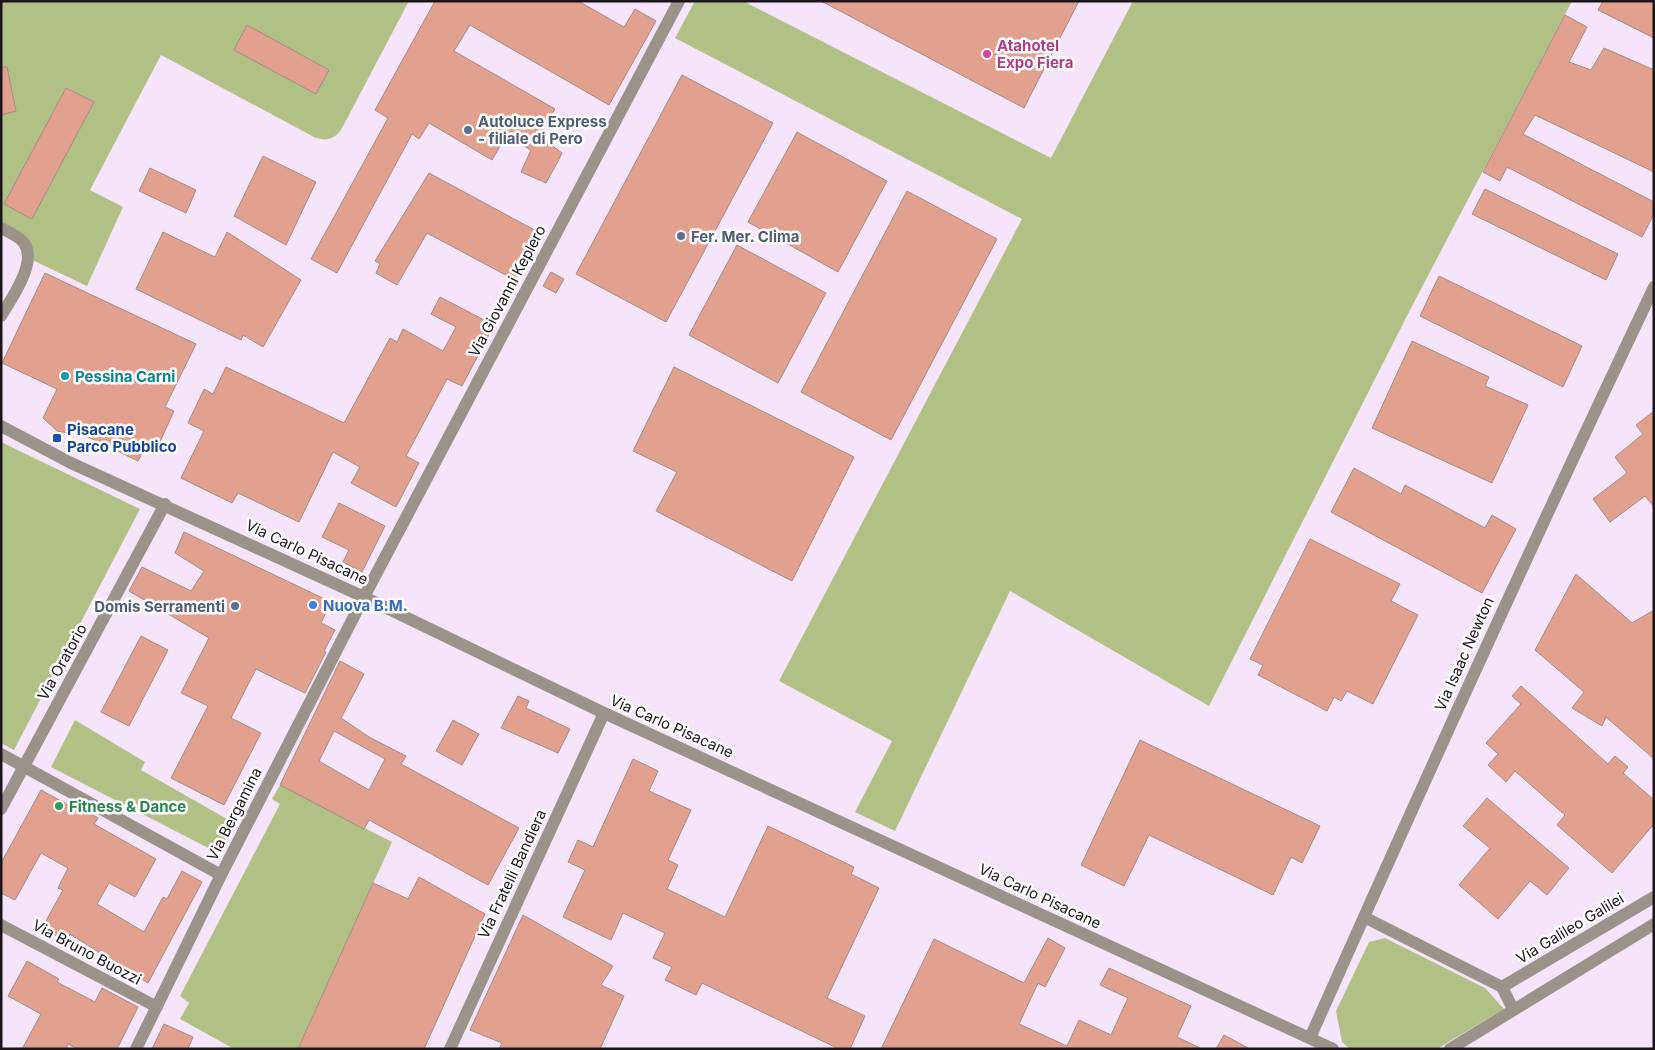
<svg xmlns="http://www.w3.org/2000/svg" width="1655" height="1050" font-family="Inter,sans-serif">
  <rect width="100%" height="100%" fill="#f6e4fa"/>
  <!-- green -->
  <path fill="#b1c186" d="M1,1H409L341,130C334,139 326,142 314,137L161,55L90,190L123,207L87,286L28,258L27,251L1,228Z
    M695,1H743L1051,158L1133,1H1572L1410,310L1209,706L1010,591L895,831L855,812L892,741L779,681L1022,219L675,38Z
    M1,442L140,509L14,750L1,743Z
    M75,720L145,762L141,770L234,823L218,853L51,767Z
    M280,785L392,842L298,1049H234L180,1019L189,1003L180,996L280,804L272,799Z
    M1385,938L1485,988L1504,1009L1437,1049H1350L1342,1042L1336,1011L1369,942Z"/>
  <!-- building -->
  <path fill="#e2a08e" stroke="#a68b84" fill-rule="evenodd" d="M435,1H578L624,27L635,9L656,21L609,105L470,25L454,51L555,109L539,136L562,153L557,163L546,183L521,172L531,150L506,136L492,160L429,123L419,139L412,134L337,273L311,259L388,118L375,110Z
    M821,1H1079L1024,108Z
    M1603,1H1654V38L1598,10Z
    M1565,15L1587,27L1569,62L1591,70L1604,48L1654,70V172L1535,115L1523,134L1654,202V214L1642,237L1507,167L1500,181L1483,172Z
    M247,25L329,70L316,94L234,50Z
    M1,67H7L16,111L1,115Z
    M682,75L773,123L666,322L576,274Z
    M66,88L94,102L32,219L4,204Z
    M797,132L887,181L838,272L748,222Z
    M263,156L316,182L286,245L234,216Z
    M150,168L196,190L186,213L139,191Z
    M429,173L540,233L515,280L427,233L397,285L376,273L380,264L375,261Z
    M1485,189L1618,254L1606,280L1472,214Z
    M907,191L997,239L891,440L801,392Z
    M163,232L215,257L227,232L301,280L263,347L243,335L241,340L136,289Z
    M737,245L826,293L778,383L689,335Z
    M551,272L564,279L556,293L543,286Z
    M45,273L196,344L165,407L174,411L159,444L149,439L138,461L74,430L72,434L57,431L43,418L57,389L2,363Z
    M1439,276L1582,346L1563,387L1420,316Z
    M440,297L494,325L462,386L447,379L406,456L419,463L396,507L351,483L360,467L333,452L299,522L238,493L232,503L181,478L204,431L188,423L204,389L213,394L226,367L344,423L390,338L397,342L403,329L443,351L456,327L431,314Z
    M1412,341L1489,377L1485,386L1528,405L1492,483L1372,428Z
    M674,367L854,457L792,581L656,511L677,472L633,451Z
    M1654,411V507L1645,496L1610,522L1593,499L1627,473L1615,457L1643,434L1636,425Z
    M1354,468L1401,494L1405,485L1485,528L1492,515L1516,529L1482,593L1331,512Z
    M339,503L385,526L362,572L343,562L349,550L322,537Z
    M184,532L331,602L321,623L335,630L324,651L326,652L305,693L256,669L231,718L261,733L224,805L171,778L208,706L181,693L209,638L129,591L142,567L191,591L204,571L175,553Z
    M1310,539L1400,584L1391,601L1418,615L1373,704L1347,691L1341,701L1334,697L1327,711L1258,675L1263,665L1250,659Z
    M1576,574L1632,623L1654,610V759L1606,717L1602,726L1572,708L1584,692L1535,650Z
    M141,636L168,650L129,726L101,712Z
    M340,661L364,674L341,718L369,737L406,756L401,764L519,828L488,885L369,820L364,829L280,785ZM334,731L385,759L369,790L319,761Z
    M1521,686L1608,764L1615,756L1628,767L1623,773L1654,800V824L1612,873L1557,825L1565,815L1515,771L1506,782L1488,765L1498,754L1486,743L1521,704L1512,696Z
    M518,696L529,701L526,708L570,729L558,753L501,728Z
    M453,720L479,734L462,765L436,751Z
    M1140,740L1320,826L1302,863L1291,857L1273,895L1149,835L1124,886L1081,865Z
    M633,759L658,771L649,791L691,810L668,860L678,865L667,889L725,917L768,826L854,867L851,874L879,888L827,998L865,1016L850,1049H839L702,983L696,995L665,980L672,967L653,958L665,933L623,913L611,940L563,917L585,870L568,862L578,840L593,847Z
    M41,790L83,813L85,810L98,818L94,824L156,859L135,897L109,883L97,904L144,932L163,897L167,899L182,871L202,882L148,983L70,934L66,941L42,928L63,890L58,888L68,868L41,853L15,900L1,893V863Z
    M1487,798L1569,868L1547,895L1530,881L1498,919L1459,885L1490,848L1463,826Z
    M419,877L485,914L424,1049H298L373,883L408,899Z
    M523,915L613,966L601,985L624,996L600,1049H499L502,1043L470,1030Z
    M1048,938L1065,948L1045,987L1038,983L1019,1024L1067,1046L1079,1020L1111,1035L1128,998L1100,985L1109,968L1191,1006L1177,1037L1202,1049H881L934,939L1024,983Z
    M27,961L59,979L57,982L95,1002L102,988L138,1007L117,1049H77L68,1044L66,1049H22L41,1014L8,996Z
    M164,1024L193,1037L188,1049H152Z
    M1224,1035L1250,1049H1216Z"/>
  <g fill="none" stroke-linecap="round" stroke-linejoin="round">
    <!-- minor -->
    <path stroke="#9b938a" stroke-width="12" d="M1,228C9,232 19,236 24,243C38,262 11,299 1,316
      M1,754L221,875
      M1,809L165,504
      M1364,917L1502,987L1654,897
      M1,925L157,1007
      M1502,987L1513,1009
      M1310,1038C1422,786 1536,535 1654,287
      M136,1049L221,875L364,597L679,1
      M450,1049L604,713
      M1450,1049L1654,924"/>
    <!-- tertiary -->
    <path stroke="#9b938a" stroke-width="12" d="M1,426L71,463L364,597L604,713L1333,1049"/>
  </g>
  <!-- markers -->
  <circle fill="#d1479c" stroke="#fff" stroke-width="2" cx="987" cy="54" r="5"/>
  <g fill="#5c6f8a" stroke="#fff" stroke-width="2">
    <circle cx="468" cy="130" r="5"/>
    <circle cx="681" cy="236" r="5"/>
    <circle cx="235" cy="606" r="5"/>
  </g>
  <circle fill="#0f9aa8" stroke="#fff" stroke-width="2" cx="65" cy="376" r="5"/>
  <rect fill="#1a4fb4" stroke="#fff" stroke-width="2" x="52" y="433" width="10" height="10" rx="2.5"/>
  <circle fill="#3f7fe0" stroke="#fff" stroke-width="2" cx="313" cy="605" r="5"/>
  <circle fill="#2e9e5b" stroke="#fff" stroke-width="2" cx="59" cy="806" r="5"/>
  <g text-anchor="middle" dominant-baseline="central" stroke-width="5" stroke-linejoin="round" paint-order="stroke">
    <!-- hotel labels -->
    <g font-size="15" font-weight="bold" fill="#b23c85" stroke="#fff" text-anchor="start">
      <text x="997" y="45">Atahotel<tspan x="997" dy="17">Expo Fiera</tspan></text>
    </g>
    <!-- service labels -->
    <g font-size="15" font-weight="bold" fill="#4e5e75" stroke="#fff" text-anchor="start">
      <text x="478" y="121">Autoluce Express<tspan x="478" dy="17">- filiale di Pero</tspan></text>
      <text x="691" y="236">Fer. Mer. Clima</text>
      <text x="225" y="606" text-anchor="end">Domis Serramenti</text>
    </g>
    <!-- street labels -->
    <g font-size="15" fill="#1b151c" stroke="#fff">
      <text transform="translate(507 291) rotate(-62)">Via Giovanni Keplero</text>
      <text transform="translate(307 552) rotate(25)">Via Carlo Pisacane</text>
      <text transform="translate(1464 654) rotate(-66)">Via Isaac Newton</text>
      <text transform="translate(62 662) rotate(-61)">Via Oratorio</text>
      <text transform="translate(672 726) rotate(24)">Via Carlo Pisacane</text>
      <text transform="translate(234 814) rotate(-63)">Via Bergamina</text>
      <text transform="translate(512 874) rotate(-65)">Via Fratelli Bandiera</text>
      <text transform="translate(1040 896) rotate(25)">Via Carlo Pisacane</text>
      <text transform="translate(1570 928) rotate(-31)">Via Galileo Galilei</text>
      <text transform="translate(87 952) rotate(28)">Via Bruno Buozzi</text>
    </g>
    <!-- culture labels -->
    <g font-size="15" font-weight="bold" fill="#0d838f" stroke="#fff" text-anchor="start">
      <text x="75" y="376">Pessina Carni</text>
    </g>
    <!-- transit labels -->
    <g font-size="15" font-weight="bold" fill="#164399" stroke="#fff" text-anchor="start">
      <text x="67" y="429">Pisacane<tspan x="67" dy="17">Parco Pubblico</tspan></text>
    </g>
    <!-- shop labels -->
    <g font-size="15" font-weight="bold" fill="#366cbe" stroke="#fff" text-anchor="start">
      <text x="323" y="605">Nuova B.M.</text>
    </g>
    <!-- leisure labels -->
    <g font-size="15" font-weight="bold" fill="#27864d" stroke="#fff" text-anchor="start">
      <text x="69" y="806">Fitness &amp; Dance</text>
    </g>
  </g>
  <!-- border -->
  <rect width="1655" height="1050" fill="none" stroke="#1b151c" stroke-width="5"/>
</svg>
